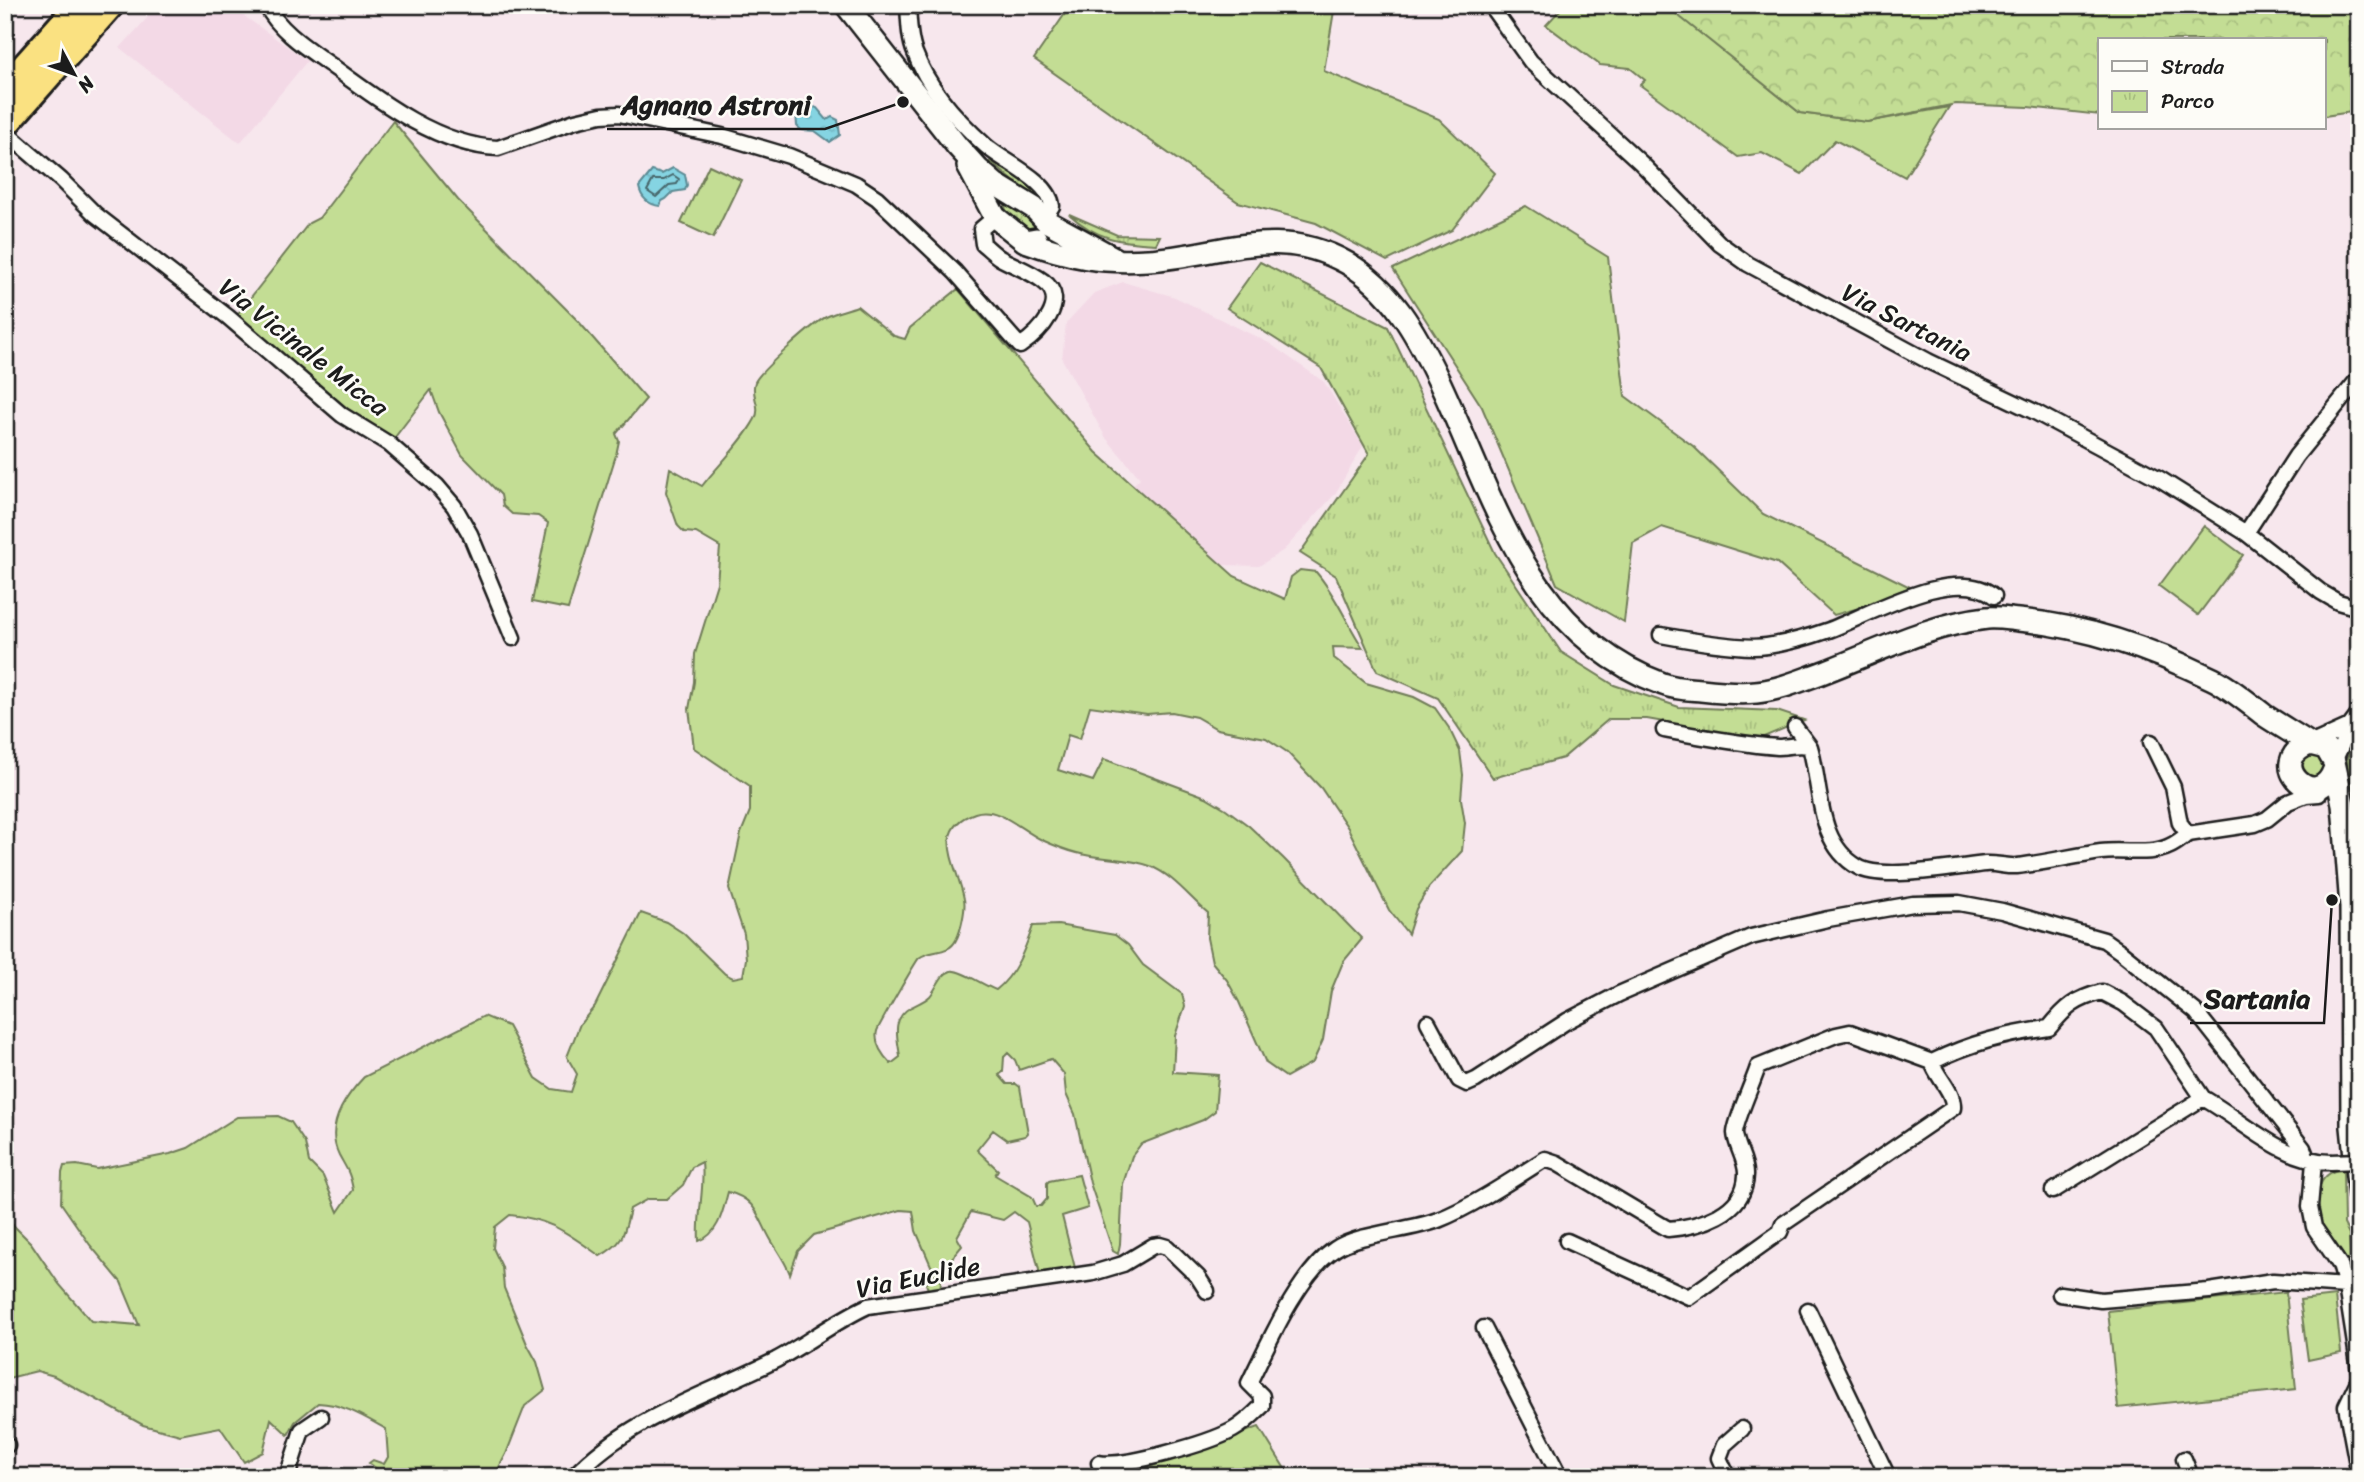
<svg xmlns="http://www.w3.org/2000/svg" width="2364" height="1482" font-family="Sriracha,sans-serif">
  <defs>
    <pattern id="forest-crowns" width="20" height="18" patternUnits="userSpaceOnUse" patternTransform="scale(1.75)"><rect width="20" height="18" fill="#c3dd94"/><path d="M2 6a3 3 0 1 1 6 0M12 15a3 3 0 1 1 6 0" fill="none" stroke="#a7bd7f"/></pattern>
    <pattern id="park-tufts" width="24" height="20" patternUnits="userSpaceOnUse" patternTransform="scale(1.75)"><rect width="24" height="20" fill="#c3dd94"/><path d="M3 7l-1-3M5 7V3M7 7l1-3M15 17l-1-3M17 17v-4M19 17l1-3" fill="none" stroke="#a7bd7f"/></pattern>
    <pattern id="water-ripples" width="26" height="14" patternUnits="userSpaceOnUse" patternTransform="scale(1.75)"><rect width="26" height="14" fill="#85d4e2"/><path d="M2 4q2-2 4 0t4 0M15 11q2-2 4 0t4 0" fill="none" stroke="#72b5c1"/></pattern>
  </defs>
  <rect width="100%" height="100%" fill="#f7e7ed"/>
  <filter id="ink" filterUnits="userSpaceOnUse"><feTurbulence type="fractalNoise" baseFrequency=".0143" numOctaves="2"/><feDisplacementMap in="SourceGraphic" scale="14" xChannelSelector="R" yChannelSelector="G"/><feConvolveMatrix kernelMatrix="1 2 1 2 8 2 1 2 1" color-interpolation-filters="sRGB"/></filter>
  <g filter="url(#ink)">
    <!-- built -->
    <path fill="#f3d9e6" d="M159,5H229L307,61L240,143L120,48Z
      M1123,282L1175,297L1269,343L1324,382L1363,446L1335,494L1284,550L1259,566L1223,565L1132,486L1140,478L1106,438L1062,359L1066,323L1094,293Z"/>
    <!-- grass -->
    <path fill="#c3dd94" stroke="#707c58" stroke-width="2" d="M1071,5H1335L1324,71L1439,119L1495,173L1452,230L1387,261L1316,223L1238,202L1034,59Z
      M1558,5H1662L1671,9L1800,113L1867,122L1949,107L1905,177L1835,140L1802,174L1762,153L1738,157L1640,85L1645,80L1630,68L1600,65L1546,25L1561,9Z
      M393,121L458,200L579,322L646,399L616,434L619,441L616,455L568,609L532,602L548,523L538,516L512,514L503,506L501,495L462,455L439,412L431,390L392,441L345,411L237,315L309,223L319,218Z
      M709,165L741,180L713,238L681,223Z
      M1526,206L1608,257L1625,396L1693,446L1763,514L1910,587L1863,607L1834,615L1777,563L1662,527L1633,543L1624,622L1557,584L1482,407L1393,269Z
      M958,289L1096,452L1234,576L1285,599L1291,577L1300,570L1316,572C1336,595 1346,622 1363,648L1333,647L1334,658L1366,683L1414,697L1435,708L1449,728L1460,751L1463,775L1461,799L1465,823L1462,851L1429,887L1416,909L1408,934L1389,910L1348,828L1321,788L1287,752L1266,738L1217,729L1196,717L1172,712L1147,714L1090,706L1080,739L1068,735L1058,770L1093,781L1104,759L1206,797L1226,809L1249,826L1283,858L1362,939L1343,962L1331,991L1323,1040L1313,1062L1286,1077L1266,1063L1239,1002L1227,980L1212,962L1207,938L1208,913C1189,897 1173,875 1150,866C1127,857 1101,860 1077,853C1065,850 1053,845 1042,840C1022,831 998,805 975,813C929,829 958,866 964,899C966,908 961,931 956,940C949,955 930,949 919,958C916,961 878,1027 877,1031C874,1044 882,1055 891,1064L900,1057C898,1038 890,1019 911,1007C917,1004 925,1001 930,996C937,988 940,974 951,971C960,969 984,986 996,990C1016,974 1025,949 1033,926L1058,925L1115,935L1128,945L1143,965L1182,994L1185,1006L1175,1036L1173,1072L1218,1075L1215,1111L1203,1120L1141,1144L1132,1156L1123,1184L1120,1244L1118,1254L1113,1251L1090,1183L1075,1114L1066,1094L1064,1074L1051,1059L1019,1070L1015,1060L1008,1053L1004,1057L1003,1072L999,1075L1007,1084H1016L1020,1087L1028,1133L1025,1136L1007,1140L993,1130L977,1150L998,1170L995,1175L1032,1197L1036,1206H1041L1047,1199V1183L1049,1181L1079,1175L1088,1208L1062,1216L1075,1268L1040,1274L1027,1222L1014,1212L1003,1220L971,1212L957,1237L962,1246L942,1270L940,1292L930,1294L926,1284L935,1275L916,1231L913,1211L901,1210L814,1235L798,1251L790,1274C785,1261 778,1252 771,1240C758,1218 757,1199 728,1192C723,1210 719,1234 699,1241C697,1214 705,1188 702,1162L692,1167L683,1185L667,1199H648L630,1209C624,1235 624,1243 600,1256C567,1233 551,1219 510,1215L495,1227L493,1248L502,1267L504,1288L527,1344L537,1362L545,1390L525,1406L506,1454L494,1477H387L369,1463L373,1460L384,1464L388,1457L386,1429C364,1417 344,1404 318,1403L295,1422L288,1435L271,1419L263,1452L244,1462L220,1427L180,1435L143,1425L54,1376L37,1371L5,1379V1217L31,1243L59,1284L91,1321L139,1325L121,1282L90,1245L61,1203L62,1173L64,1166L77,1165L97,1169L170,1154L188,1148L237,1117L278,1116L291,1122L305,1143L309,1162L323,1176L338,1212L353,1190C350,1172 347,1170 339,1155C325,1127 344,1098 364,1077L484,1016L508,1026L536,1078L552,1089L571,1092L577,1074L567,1057L580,1024L595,1006L641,913L666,922L683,933L725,974L733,978L743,976L746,959L744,934L729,889L741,833L750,811V786L694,748L689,709L694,682L695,654L717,583L720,547L696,533L684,532L678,526L666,492L670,468L702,486C720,463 742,443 755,419C762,406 750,395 755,382C760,371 814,323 826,317C836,312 847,310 857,306L894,336L905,339L910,328Z
      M2204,526L2243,555L2198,615L2159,586Z
      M2359,727V867L2352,823L2347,758Z
      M2343,1169L2344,1224L2349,1234L2352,1283C2350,1274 2348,1264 2344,1256C2338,1246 2326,1237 2321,1226C2312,1204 2315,1172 2343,1169Z
      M2286,1292L2296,1389L2118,1408L2108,1311Z
      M2335,1296L2341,1353L2308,1360L2300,1300Z
      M1259,1427L1290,1477H1121Z"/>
    <!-- forest -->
    <path fill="url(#forest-crowns)" stroke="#707c58" stroke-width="2" d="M1665,5H2359V111L2324,116V40H2100V115L2028,107L1956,104L1867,122L1800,113Z"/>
    <!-- park -->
    <path fill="url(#park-tufts)" stroke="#707c58" stroke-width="2" d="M989,161L1031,185L1036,189L1035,195H1031Z
      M1011,205L1018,207L1035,222L1034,228L1025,230L1007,216L1005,206Z
      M1069,214L1117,235L1160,236L1156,244C1120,242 1097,240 1069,214Z
      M1260,262L1388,327L1495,553L1561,652L1614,685L1679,707L1777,711L1804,720L1759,739L1647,719H1609L1563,758L1493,778L1438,698L1377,671L1336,576L1300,553L1369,454L1321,368L1227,308Z
      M2359,749V855L2353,763Z
      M2317,754L2326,768L2313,783L2299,768L2301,756Z"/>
    <!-- water -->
    <path fill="url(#water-ripples)" stroke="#5b8a93" stroke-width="2" d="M809,105L817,108L827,120L832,117L838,120L840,135L830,142L815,131L801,130L797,126L796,112L801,107Z
      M673,168L685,175L687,185L685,190L673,192L666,199L662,201L660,206C649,205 641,198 639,187L652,171L662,174Z"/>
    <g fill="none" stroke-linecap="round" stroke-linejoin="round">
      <!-- shore -->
      <path stroke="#46666b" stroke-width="2" d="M673,175L679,179L677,184L669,185L656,197L647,191L653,180H664Z"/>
      <!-- street casing -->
      <g stroke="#1c1c1c" stroke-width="19">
        <path id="street" d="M266,5C280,32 308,49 332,66C378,100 438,146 498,148L575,121L601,115L619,114L722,136L789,156L856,184L877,198L955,272L1020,346C1039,333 1071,301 1043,281C1030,271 1014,266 1000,258C994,254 988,248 983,244L981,229L995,217
          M908,5C909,20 909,39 915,53C928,88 959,122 986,146C1004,162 1050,181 1052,206L1044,219
          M1490,5L1531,62L1641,163L1720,244L1748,264L1928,361L2035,412L2160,479L2246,533L2321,592L2338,602L2359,608
          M10,136L61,180L95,214L228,317L342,415L389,444L437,486L454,506L470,534L513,638
          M2246,533L2296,456L2359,378
          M1661,635C1688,640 1742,650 1767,646C1788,643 1809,637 1829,630C1869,615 1955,564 1994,596
          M1795,727L1810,747
          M1664,730C1702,737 1739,744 1778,747C1788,747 1801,743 1810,747C1822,788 1816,843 1858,867C1882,881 1956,867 1985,864C1996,863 2006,867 2017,866C2045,863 2073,856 2101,852C2123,849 2150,856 2170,846C2177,843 2182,838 2188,834
          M2151,742L2173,787L2180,823L2188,834L2255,824L2267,819L2288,802L2306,795L2319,794
          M2310,744L2350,726
          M2334,762L2350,726L2359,714
          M1428,1022L1459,1080L1467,1084L1476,1080L1567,1021L1619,994L1751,937L1828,919L1913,904L1959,903L2002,911L2104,940L2121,952L2196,1012L2303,1148L2307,1158
          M2314,1162L2310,1207L2314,1227L2340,1265L2346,1286L2359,1370
          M2053,1191L2203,1098C2243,1120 2283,1162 2331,1162
          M1567,1241L1689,1297L1780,1232L1783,1224L1953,1108C1954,1091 1937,1078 1932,1062
          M2060,1294L2101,1300L2209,1291L2273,1281L2346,1286
          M1808,1310L1888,1477
          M1484,1328L1560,1477
          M2359,1379L2346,1406L2359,1475
          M5,1446L7,1445
          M2184,1459L2191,1477
          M1099,1463C1124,1468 1209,1443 1233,1430C1244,1424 1253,1415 1262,1406V1396L1249,1383C1268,1344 1299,1273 1335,1249C1359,1233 1409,1231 1438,1220C1470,1208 1515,1178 1545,1159L1557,1163L1668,1229C1698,1227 1745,1214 1746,1175C1747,1161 1736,1147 1735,1133C1735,1122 1754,1080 1758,1067L1836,1035L1850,1032L1932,1062C1970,1043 2007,1034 2049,1028C2066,1007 2075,999 2102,992L2123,1003L2156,1028L2203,1098
          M287,1477L302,1430L321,1417
          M573,1477C630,1417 704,1396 776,1360C808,1343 835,1321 868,1306L1093,1273L1123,1264L1153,1246L1160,1245L1167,1247L1198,1277L1207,1291
          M1728,1477L1719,1458L1724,1445L1742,1429"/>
      </g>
      <!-- secondary casing -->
      <g stroke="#1c1c1c" stroke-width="26">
        <path id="secondary" d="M846,5L957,146L979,170L995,184L1034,208L1046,221L1116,259
          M968,166L995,217L1025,241L1036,239
          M1025,241C1069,257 1101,263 1148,260C1219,256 1277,223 1347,263C1392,289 1416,333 1438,379C1494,497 1527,634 1663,684C1675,689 1688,689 1701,690C1719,692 1738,694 1756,692C1777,690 1797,682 1816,675C1873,654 1926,625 1987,618C1997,617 2008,619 2018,620C2085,626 2152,649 2213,679C2231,688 2247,702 2264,715C2279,725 2295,734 2310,744L2326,748L2334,762L2343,804L2351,907L2352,1127L2359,1195
          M2310,744C2262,761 2317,816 2334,770"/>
      </g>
      <!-- highway casing -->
      <g stroke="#1c1c1c" stroke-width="32">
        <path id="highway" d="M5,89L80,5
          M5,124L110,5"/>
      </g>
      <!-- street -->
      <use href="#street" stroke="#fdfcf7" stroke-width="14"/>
      <!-- secondary -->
      <use href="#secondary" stroke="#fdfcf7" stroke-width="21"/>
      <!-- highway -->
      <use href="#highway" stroke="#fae181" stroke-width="26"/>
      <!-- street-bridge casing -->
      <g stroke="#1c1c1c" stroke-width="19" stroke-linecap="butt">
        <path id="street-bridge" d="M2331,1162L2359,1161"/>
      </g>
      <!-- street-bridge -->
      <use href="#street-bridge" stroke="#fdfcf7" stroke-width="14"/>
    </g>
  </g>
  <g text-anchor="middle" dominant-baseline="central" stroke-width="5" stroke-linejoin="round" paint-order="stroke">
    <!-- street labels -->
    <g font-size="26" fill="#1c1c1c" stroke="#fdfcf7">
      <text transform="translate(1907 322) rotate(27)">Via Sartania</text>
      <text transform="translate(304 347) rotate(38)">Via Vicinale Micca</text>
      <text transform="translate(918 1277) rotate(-11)">Via Euclide</text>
    </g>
  </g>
  <!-- callouts -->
  <path fill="none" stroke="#1c1c1c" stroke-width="2.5" d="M903 102L825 129H607M2332 900L2324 1023H2190"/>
  <g fill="#1c1c1c" stroke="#fdfcf7" stroke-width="2.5">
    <circle cx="903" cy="102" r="7"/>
    <circle cx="2332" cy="900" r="7"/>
  </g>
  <g font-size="28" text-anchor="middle" font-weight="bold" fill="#1c1c1c" stroke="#fdfcf7" stroke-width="5" stroke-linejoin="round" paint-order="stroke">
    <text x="716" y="114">Agnano Astroni</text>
    <text x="2257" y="1008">Sartania</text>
  </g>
  <!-- margin -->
  <rect width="2364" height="1482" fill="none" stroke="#fdfcf7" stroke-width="28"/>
  <rect x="14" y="14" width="2336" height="1454" fill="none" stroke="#1c1c1c" stroke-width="2.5" filter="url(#ink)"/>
  <!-- legend -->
  <rect x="2098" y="38" width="228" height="91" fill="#fdfcf7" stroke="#a3a29f" stroke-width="2"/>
  <rect x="2112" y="61" width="35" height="10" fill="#fdfcf7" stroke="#a3a29f" stroke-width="2"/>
  <text x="2161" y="74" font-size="21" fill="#1c1c1c">Strada</text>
  <rect x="2112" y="91" width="35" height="21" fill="url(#park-tufts)" stroke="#a3a29f" stroke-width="2"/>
  <text x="2161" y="108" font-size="21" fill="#1c1c1c">Parco</text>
  <!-- north arrow -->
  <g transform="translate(74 74) rotate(131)" stroke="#fdfcf7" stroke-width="5" paint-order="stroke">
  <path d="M0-5L12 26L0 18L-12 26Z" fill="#1c1c1c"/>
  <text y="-10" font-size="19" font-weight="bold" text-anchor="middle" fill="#1c1c1c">N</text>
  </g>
</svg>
